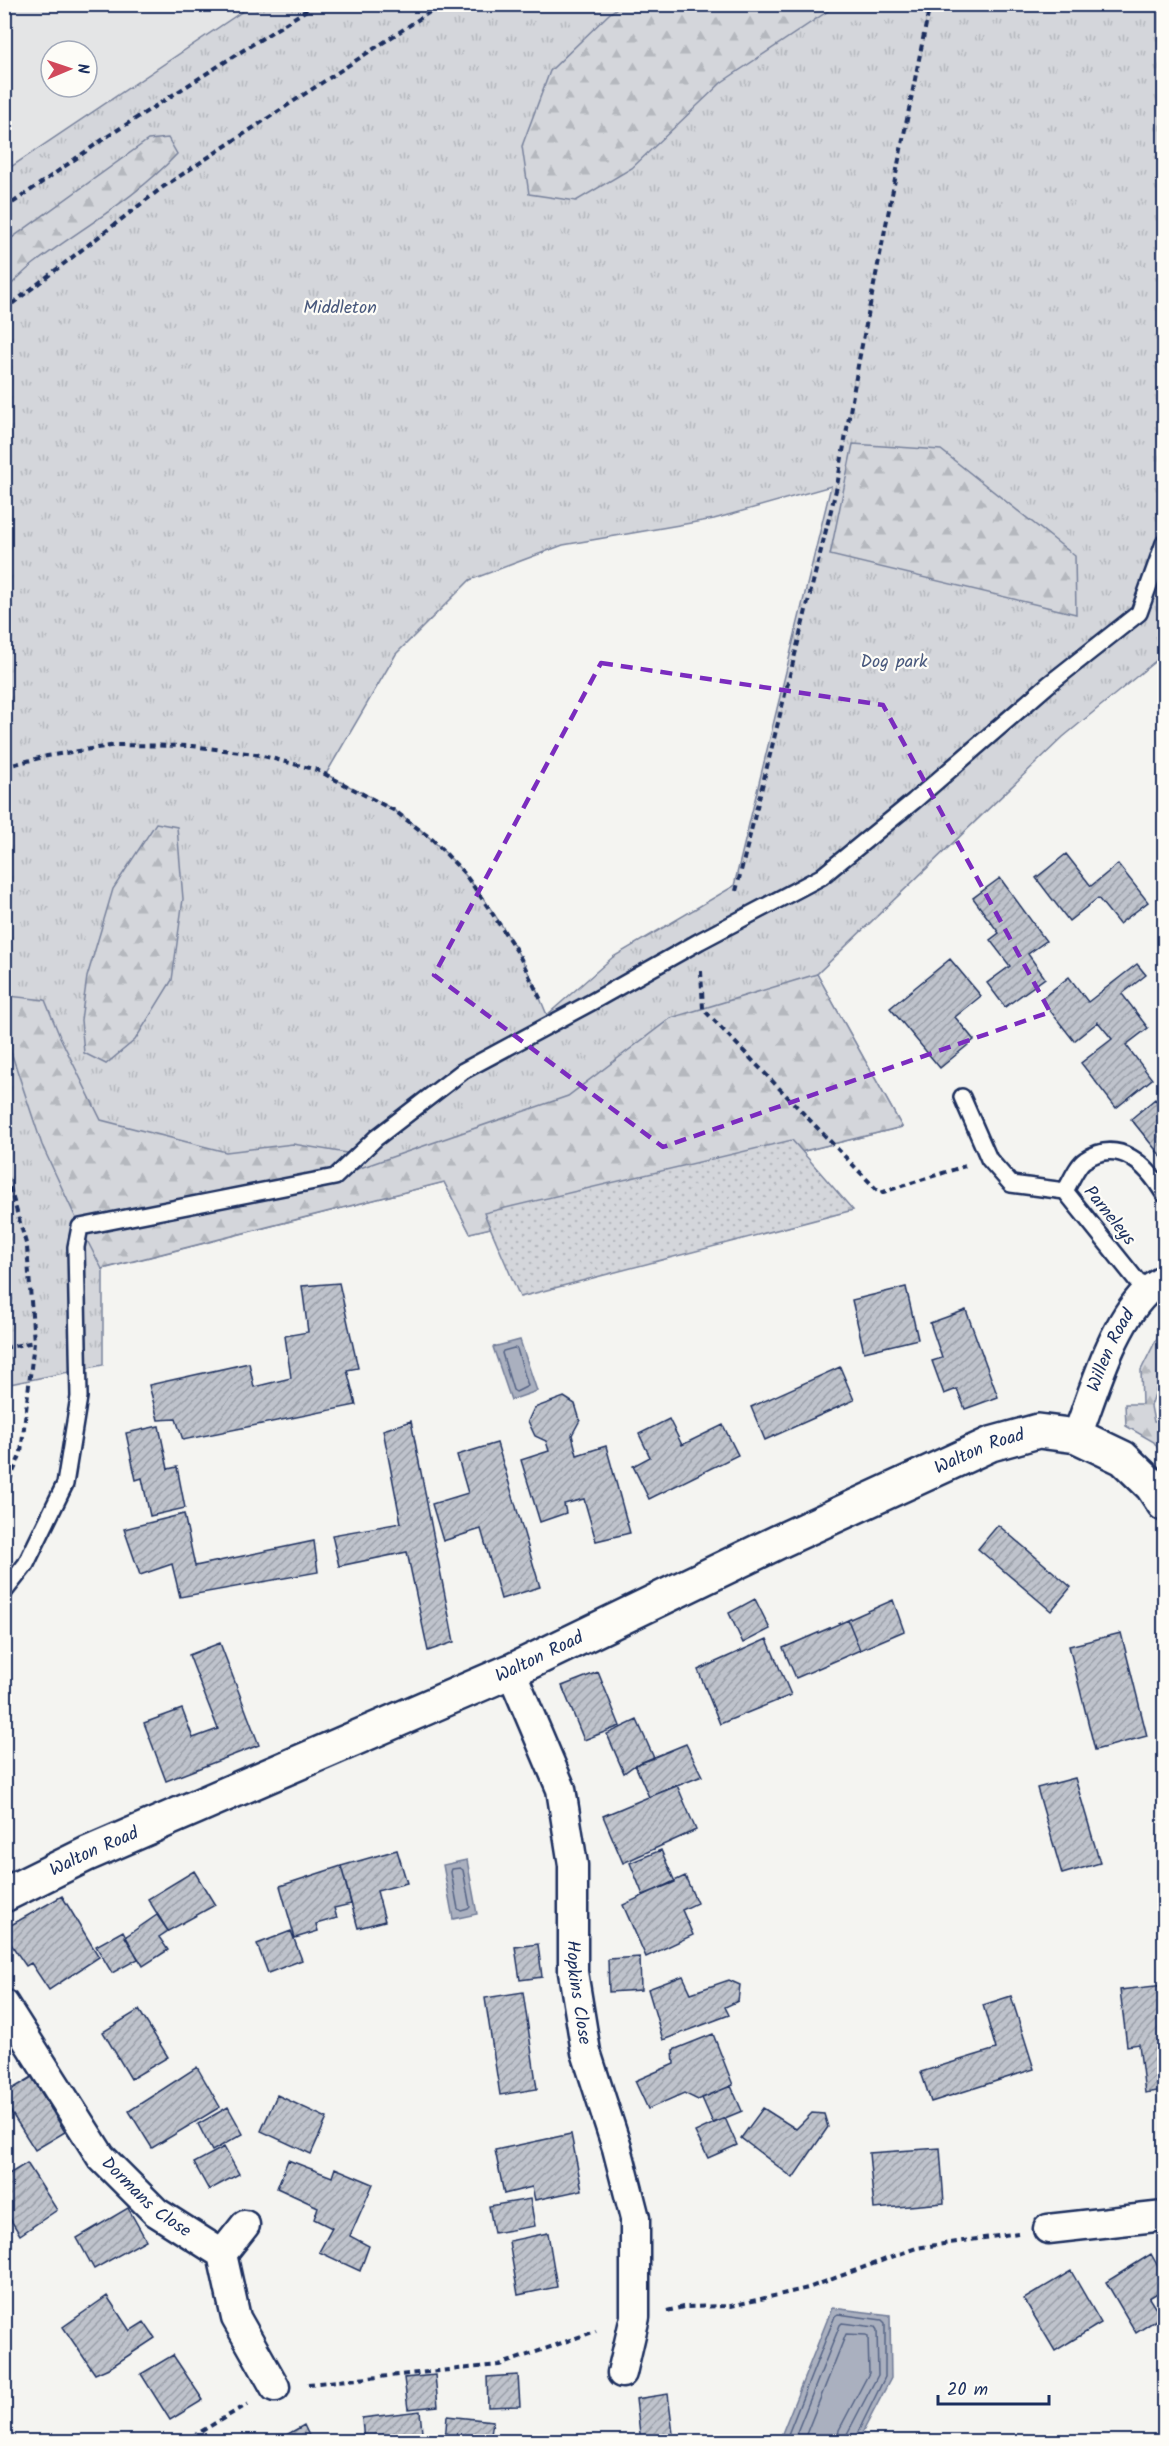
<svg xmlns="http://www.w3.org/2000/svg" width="1169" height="2446" font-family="Kalam,sans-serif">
  <defs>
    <pattern id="grass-tufts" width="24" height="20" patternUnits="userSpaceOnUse" patternTransform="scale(1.5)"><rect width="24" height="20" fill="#d4d6db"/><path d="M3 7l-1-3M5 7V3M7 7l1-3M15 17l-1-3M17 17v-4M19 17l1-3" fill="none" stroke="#b5b8be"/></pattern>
    <pattern id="forest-firs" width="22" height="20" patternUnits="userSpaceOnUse" patternTransform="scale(1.5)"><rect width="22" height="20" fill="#d4d6db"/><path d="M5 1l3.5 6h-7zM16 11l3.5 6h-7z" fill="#b5b8be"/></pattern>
    <pattern id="garden-dots" width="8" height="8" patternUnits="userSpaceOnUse" patternTransform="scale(1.5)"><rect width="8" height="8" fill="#d4d6db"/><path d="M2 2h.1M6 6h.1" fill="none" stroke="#b5b8be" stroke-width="1.8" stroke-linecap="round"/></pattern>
    <pattern id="building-hatch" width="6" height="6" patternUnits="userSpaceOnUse" patternTransform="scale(1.5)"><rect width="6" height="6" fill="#bfc3cc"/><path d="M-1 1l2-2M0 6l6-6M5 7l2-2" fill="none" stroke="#9a9fa9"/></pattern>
  </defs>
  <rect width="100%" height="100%" fill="#f4f4f1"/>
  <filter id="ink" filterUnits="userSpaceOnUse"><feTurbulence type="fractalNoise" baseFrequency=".0167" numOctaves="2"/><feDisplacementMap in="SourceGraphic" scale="12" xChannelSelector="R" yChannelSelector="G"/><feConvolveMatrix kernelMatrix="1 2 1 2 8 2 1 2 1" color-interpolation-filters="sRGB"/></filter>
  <g filter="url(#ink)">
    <!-- built -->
    <path fill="#e4e5e6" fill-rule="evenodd" d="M5,5H252L5,171ZM51,51H87V87H51Z"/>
    <!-- grass -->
    <path fill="url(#grass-tufts)" stroke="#78829c" stroke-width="1.5" fill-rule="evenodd" d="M252,5H1164V654L1063,737L817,974L902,1127L470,1233L444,1182L103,1269V1365L5,1385V171ZM831,486L734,886L613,957L547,1015C518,940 463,855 395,811C373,796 348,787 326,774L396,654L470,580L563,545L714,519Z"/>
    <!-- forest -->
    <path fill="url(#forest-firs)" stroke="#78829c" stroke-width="1.5" d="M621,5V4L837,5L722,82L632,168L576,201L529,194L522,146L550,71L609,14Z
      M168,138L177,154C136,198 83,227 35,263C24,271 14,282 5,291V243L148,140Z
      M853,444L941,450L1075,556L1076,614L830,555Z
      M156,823L177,827L183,899L172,980L135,1040L106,1064L84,1053L81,1020L87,977L113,889Z
      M817,974L902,1127L470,1233L444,1182L102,1269L80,1227L42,1145L11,1052L9,996L45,1000L60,1037L101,1120L226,1152L293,1144L358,1155L337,1176L568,1096L671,1018Z
      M1164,1324V1366L1151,1406L1154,1422H1164V1458L1154,1442L1126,1426L1125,1404H1142L1141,1370Z"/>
    <!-- garden -->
    <path fill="url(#garden-dots)" stroke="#78829c" stroke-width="1.5" d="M792,1140L853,1210L520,1297L484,1213Z"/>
    <!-- water -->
    <path fill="#aab0bf" stroke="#717c98" stroke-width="1.5" d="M520,1340L537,1391L511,1400L493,1347Z
      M467,1860L477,1914L453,1919L443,1865Z
      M832,2308L890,2315L891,2378L858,2441H779Z"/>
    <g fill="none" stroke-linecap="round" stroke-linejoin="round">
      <!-- shore -->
      <path stroke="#546385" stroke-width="1.5" d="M514,1348L517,1349L528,1386L516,1392L513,1390L502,1353L503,1351Z
        M460,1868L463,1870L470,1907L468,1909L461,1911L458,1909L451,1872L452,1869Z
        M785,2442L835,2316L838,2314L882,2320L885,2323V2377L853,2442
        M793,2442L840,2325L842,2323L875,2327L877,2330L878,2375L847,2434L846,2442
        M803,2442L846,2334L866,2335L868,2337L869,2373L839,2430L837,2442"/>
    </g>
    <!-- building -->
    <path fill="url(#building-hatch)" stroke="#1b2f5e" stroke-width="1.5" d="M1066,854L1091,886L1118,864L1148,902L1119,924L1098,898L1069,921L1036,878Z
      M1000,878L1046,941L1028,954L1045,978L1005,1007L987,983L1010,966L990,940L999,933L973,898Z
      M950,959L981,996L955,1017L974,1040L940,1068L890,1008Z
      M1137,964L1146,975L1122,994L1148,1028L1126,1045L1152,1079L1116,1108L1081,1063L1112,1039L1098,1022L1074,1041L1041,999L1069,977L1088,1002Z
      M1155,1099L1161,1106L1164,1103V1160L1131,1119Z
      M339,1283L358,1368L347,1370L356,1405L183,1440L176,1419L158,1420L149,1385L249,1363L254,1387L291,1378L285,1336L308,1332L302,1286Z
      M906,1287L918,1339L864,1352L852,1300Z
      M966,1310L998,1397L965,1409L957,1389L944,1394L932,1361L942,1358L930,1323Z
      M840,1367L854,1400L765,1440L751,1407Z
      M564,1397L575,1404L580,1420L572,1435L577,1455L606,1446L630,1533L596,1541L584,1499L564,1504L566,1513L540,1522L521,1460L549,1451L546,1441L535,1436L528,1421L534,1408Z
      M669,1419L682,1445L723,1425L738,1455L649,1499L633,1466L650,1457L639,1434Z
      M411,1421L454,1642L428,1651L407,1552L339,1566L332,1535L401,1523L383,1430Z
      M159,1426L168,1469L177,1467L185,1508L150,1516L142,1478L136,1480L126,1433Z
      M497,1443L540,1587L501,1599L481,1529L443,1541L432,1504L468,1493L457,1455Z
      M184,1514L195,1566L314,1541L318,1572L180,1597L172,1564L140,1575L124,1529Z
      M998,1525L1071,1587L1051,1611L978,1549Z
      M755,1599L770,1629L743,1643L729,1613Z
      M893,1600L904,1631L860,1650L848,1620Z
      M848,1620L860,1650L796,1678L783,1648Z
      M1121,1633L1147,1736L1095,1750L1069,1646Z
      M767,1639L791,1695L720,1724L698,1670Z
      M220,1643L259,1745L166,1781L144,1723L182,1709L193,1738L218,1729L189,1655Z
      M598,1672L620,1726L584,1740L562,1686Z
      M637,1720L654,1758L635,1765L624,1773L607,1734Z
      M686,1744L702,1776L649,1797L635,1765Z
      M1075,1778L1100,1863L1062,1874L1037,1788Z
      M677,1785L696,1830L623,1863L603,1816Z
      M397,1850L407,1883L377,1891L385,1921L358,1928L341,1866Z
      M661,1850L675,1882L643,1895L630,1863Z
      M341,1866L351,1904L334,1908L337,1918L316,1924L318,1931L295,1938L280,1886Z
      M194,1871L215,1905L168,1931L148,1899Z
      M685,1876L697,1903L682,1910L693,1935L646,1957L623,1905Z
      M62,1896L99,1957L49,1990L31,1963L26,1966L4,1934V1929Z
      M157,1915L168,1931L159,1937L168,1950L143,1966L125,1937Z
      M123,1931L138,1959L112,1973L96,1946Z
      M291,1931L302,1960L268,1973L257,1944Z
      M538,1944L542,1977L520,1980L515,1947Z
      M640,1957L641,1990L609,1992L608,1959Z
      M683,1976L691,1993L729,1980L740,1985L738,2001L725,2007L729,2015L663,2040L648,1989Z
      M1164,1985V2090L1145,2093L1139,2044L1127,2046L1120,1990Z
      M523,1992L537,2089L500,2095L485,1998Z
      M1011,1996L1034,2069L931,2102L921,2072L996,2049L983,2005Z
      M139,2010L168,2057L131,2079L103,2032Z
      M713,2034L733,2085L698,2100L684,2093L648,2109L635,2081L674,2064L673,2050Z
      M197,2067L220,2107L152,2148L129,2111Z
      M32,2077L65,2132L35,2150L4,2101V2094Z
      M731,2086L742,2111L713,2123L702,2098Z
      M277,2095L327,2118L311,2154L261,2131Z
      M228,2107L243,2134L212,2151L198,2124Z
      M763,2108L796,2129L812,2113L824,2114L828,2127L793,2178L741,2138Z
      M725,2118L737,2145L708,2158L695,2132Z
      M571,2134L582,2190L535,2200L532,2187L504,2194L495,2150Z
      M224,2147L239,2174L209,2190L194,2163Z
      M940,2148L944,2203L874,2209L869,2153Z
      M288,2160L332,2177L335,2168L373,2184L350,2236L369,2246L360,2271L319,2252L332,2228L314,2219L318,2207L277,2188Z
      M27,2163L57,2210L20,2235L4,2209V2177Z
      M530,2199L535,2226L494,2233L489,2206Z
      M128,2208L146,2240L94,2269L77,2238Z
      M548,2233L557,2287L518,2295L509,2241Z
      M1151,2254L1164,2277V2289L1149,2298L1161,2317L1136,2333L1106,2282Z
      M1071,2271L1101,2323L1055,2351L1024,2299Z
      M107,2296L130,2331L144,2322L155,2338L111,2367L95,2374L63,2327Z
      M173,2355L203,2400L170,2420L141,2374Z
      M435,2375L438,2406L408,2409L404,2378Z
      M518,2375L520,2406L488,2407L487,2377Z
      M668,2394L674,2442H641L636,2399Z
      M420,2411L423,2442H364L362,2418Z
      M447,2416L493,2421L490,2442H445Z
      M304,2425L312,2442H275L281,2438Z"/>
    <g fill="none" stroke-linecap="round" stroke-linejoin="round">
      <!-- service casing -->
      <g stroke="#1b2f5e" stroke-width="20">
        <path id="service" d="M962,1097L989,1159L1011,1184L1065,1191L1146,1292
          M1065,1191C1070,1183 1077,1165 1085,1160C1119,1137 1147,1165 1164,1194
          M4,1592L26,1564L65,1484L79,1397L76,1247L80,1227L335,1177L376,1138L463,1071L590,1003L700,941L821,877L914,801L1049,684L1139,613L1164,543"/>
      </g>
      <!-- minor casing -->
      <g stroke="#1b2f5e" stroke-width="33">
        <g id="minor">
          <path id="s1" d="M1077,1436C1093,1393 1112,1326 1145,1293C1150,1288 1158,1284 1164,1280"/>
          <path id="s2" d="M511,1671L561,1789L573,1865V1972L586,2052L617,2148L635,2218V2317L622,2373"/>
          <path id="s3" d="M4,2004L101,2157L156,2212L222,2254L236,2318L275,2387"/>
          <path d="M1048,2229L1164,2216"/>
          <path d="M222,2254L245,2225"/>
        </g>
      </g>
      <!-- tertiary casing -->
      <g stroke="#1b2f5e" stroke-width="38">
        <g id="tertiary">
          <path id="s4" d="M4,1895L87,1854L511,1671L780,1541L991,1444L1038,1431L1077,1436L1123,1458L1152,1486L1164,1504"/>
        </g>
      </g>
      <!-- path -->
      <path stroke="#1b2f5e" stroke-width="4" stroke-dasharray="6 4.5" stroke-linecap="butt" d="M4,209L105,138L316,4
        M4,310L163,187L442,4
        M4,767L47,756L116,745L192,746L255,754L317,770L395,811L433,840L464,873L490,910L518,953L541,1000
        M736,891L837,486L859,360L930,4
        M701,971L703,1009L880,1193L965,1166
        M4,1167L27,1247L34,1342L21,1453L4,1494
        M4,1246C10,1270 16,1299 4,1322
        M4,1348L34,1342
        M667,2311L683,2307L731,2306L808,2288L916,2248L1018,2233
        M308,2384L499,2365L596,2331
        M183,2442L248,2404"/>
      <!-- service -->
      <use href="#service" stroke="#fdfcf7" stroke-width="15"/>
      <!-- minor -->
      <use href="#minor" stroke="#fdfcf7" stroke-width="28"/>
      <!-- tertiary -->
      <use href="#tertiary" stroke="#fdfcf7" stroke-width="33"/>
    </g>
  </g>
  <!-- marked area -->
  <path fill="none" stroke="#7b2cbf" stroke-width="4.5" stroke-dasharray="12 8" stroke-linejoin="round" d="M601,663L883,705L1050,1012L663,1147L434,975Z"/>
  <g text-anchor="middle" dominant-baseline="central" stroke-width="4.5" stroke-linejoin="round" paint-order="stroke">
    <!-- park labels -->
    <g font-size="18" fill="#49597d" stroke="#fdfcf7">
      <text x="340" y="308">Middleton</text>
      <text x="894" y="662">Dog park</text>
    </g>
    <!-- street labels -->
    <g font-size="18" fill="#1b2f5e" stroke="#fdfcf7">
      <text transform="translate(1109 1216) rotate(51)">Parneleys</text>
      <text stroke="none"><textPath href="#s1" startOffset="92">Willen Road</textPath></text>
      <text stroke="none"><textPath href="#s4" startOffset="1072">Walton Road</textPath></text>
      <text stroke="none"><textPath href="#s4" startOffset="586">Walton Road</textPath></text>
      <text stroke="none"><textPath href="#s4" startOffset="100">Walton Road</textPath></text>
      <text stroke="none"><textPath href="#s2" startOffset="333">Hopkins Close</textPath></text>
      <text stroke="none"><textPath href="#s3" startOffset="242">Dormans Close</textPath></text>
    </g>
  </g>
  <!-- margin -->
  <rect width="1169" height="2446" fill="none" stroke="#fdfcf7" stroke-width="24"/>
  <rect x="12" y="12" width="1145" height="2422" fill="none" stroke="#1b2f5e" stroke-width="2" filter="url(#ink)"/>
  <!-- north arrow -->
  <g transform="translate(69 69) rotate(88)"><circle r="28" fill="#fdfcf7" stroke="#a3aaba" stroke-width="1.5"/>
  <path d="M0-4.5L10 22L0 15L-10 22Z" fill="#d1495b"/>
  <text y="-9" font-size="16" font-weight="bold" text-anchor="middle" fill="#1b2f5e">N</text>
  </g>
  <!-- scale -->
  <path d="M938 2395v9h111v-9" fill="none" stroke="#1b2f5e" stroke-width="3"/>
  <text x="947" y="2395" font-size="18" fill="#1b2f5e" stroke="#fdfcf7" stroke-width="4.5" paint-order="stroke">20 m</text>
</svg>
